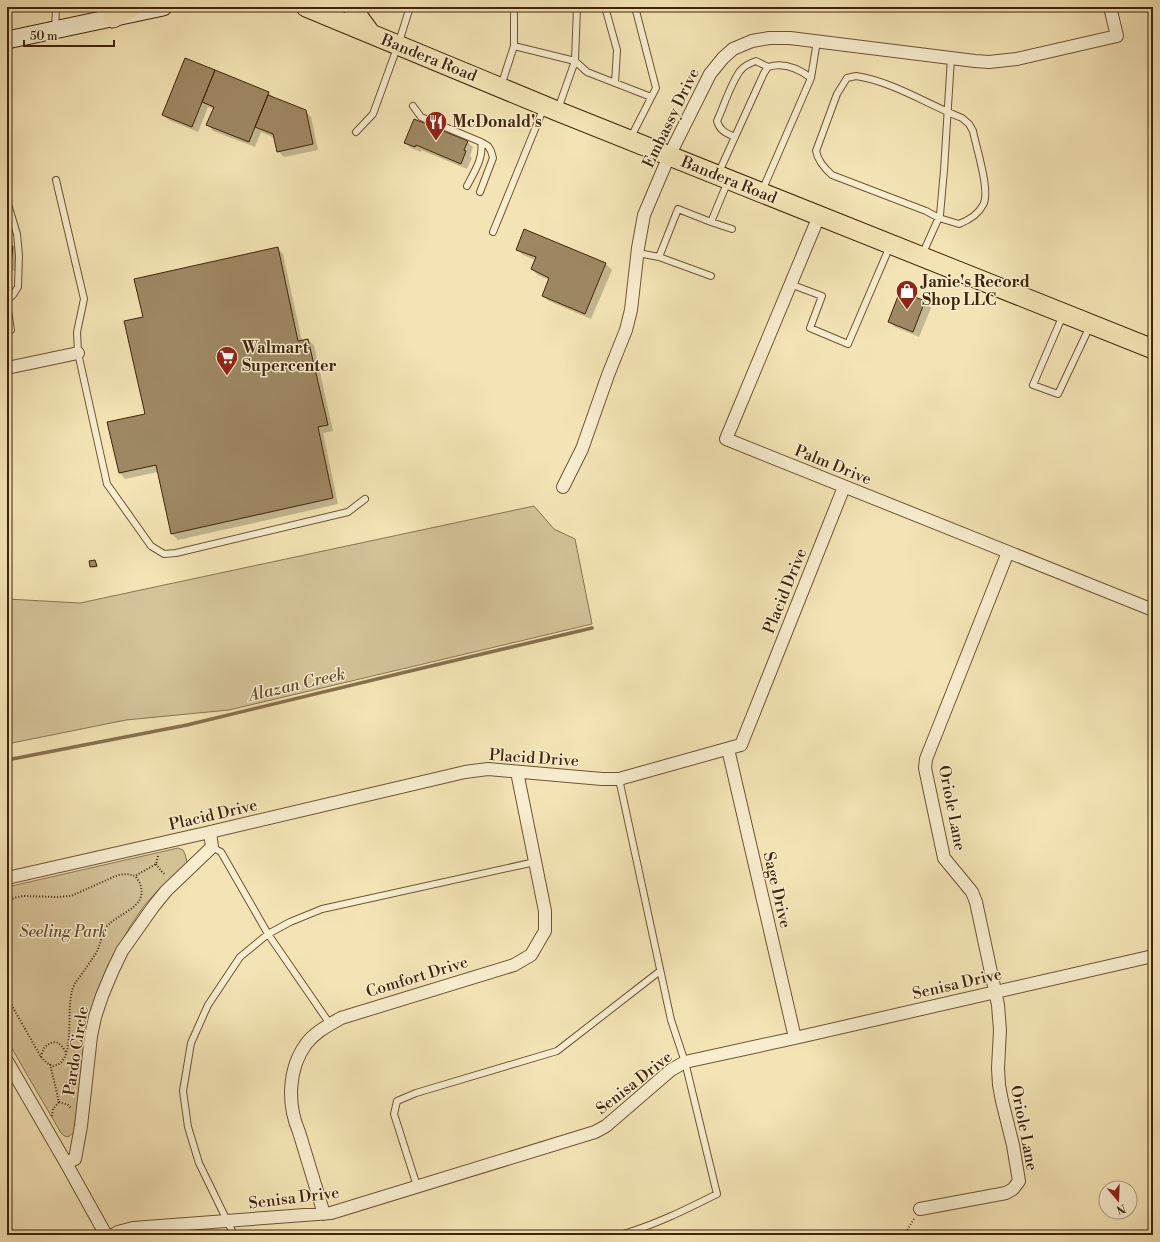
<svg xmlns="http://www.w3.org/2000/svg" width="1160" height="1242" font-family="'Libre Bodoni',serif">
  <rect width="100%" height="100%" fill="#f4e4b5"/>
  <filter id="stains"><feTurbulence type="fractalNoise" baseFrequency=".005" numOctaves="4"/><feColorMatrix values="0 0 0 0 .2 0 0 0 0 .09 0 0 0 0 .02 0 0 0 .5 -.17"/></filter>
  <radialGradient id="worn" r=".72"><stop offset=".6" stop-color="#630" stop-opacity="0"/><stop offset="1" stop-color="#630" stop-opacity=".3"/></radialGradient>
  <!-- green -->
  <path fill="#d5c398" stroke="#8a7451" d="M534,506L554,529L575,539L592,624L229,710L126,720L7,744V599L80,603Z
    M178,848L183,850L185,854L187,862L184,867L159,889L144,906L131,925L108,965L95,997L86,1028L74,1132C69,1138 66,1138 61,1133L7,1040V887Z"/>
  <!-- shadow -->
  <path fill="#0003" d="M185,59L269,93L274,98L305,111L311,117L318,150L284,157L278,151L275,138L261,132L255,147L213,131L208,125L214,109L208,107L198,132L169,120L163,115Z
    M405,142H467L473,147L470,156L472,158L467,169L421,150V152L411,148Z
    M524,230L606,264L612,270L591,319L549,301L543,296L549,280L538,275L532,269L536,260L523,255L517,249Z
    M7,246H12L18,252L16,271L7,270Z
    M277,248L283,254L302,341L308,340L314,345L333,431L323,433L338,504L178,540L172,534L158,472L125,479L120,473L109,423L146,415L144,317Z
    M900,292L925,302L931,308L919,337L895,327L889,321Z
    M95,561L98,567L93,568L91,567Z"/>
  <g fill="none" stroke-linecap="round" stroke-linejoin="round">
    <!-- stream -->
    <path stroke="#87704e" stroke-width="3.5" d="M7,760L187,725L410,671L592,628"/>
  </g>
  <!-- building -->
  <path fill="#9e8863" stroke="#40240a" d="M185,58L215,70L192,127L162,115Z
    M215,70L269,92L249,142L206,125L214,107L202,102Z
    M268,95L306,110L313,144L277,152L273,134L255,127Z
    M414,119L468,141L464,150L466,151L461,164L416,145L415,147L404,143Z
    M524,229L606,263L585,314L542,296L549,278L531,269L536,257L516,250Z
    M7,245L13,246L11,265H7Z
    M278,247L298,341L308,339L328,425L318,427L333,498L171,534L156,465L119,473L107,422L145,414L124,321L143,317L134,279Z
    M900,291L925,301L913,332L888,322Z
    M95,560L97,566L90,567L89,561Z"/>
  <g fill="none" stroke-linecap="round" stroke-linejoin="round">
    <!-- lane casing -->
    <g stroke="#6d5435" stroke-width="8">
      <path id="lane" d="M100,7V19
        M577,7L575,61L587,72L651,97
        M605,7L617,50L615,83
        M55,29L56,7
        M514,46L575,61L558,109
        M856,76C891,81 929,105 962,118L969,124L973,131C976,147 991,192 983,205C978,215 969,220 959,224L939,218L926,211L832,175C824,168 818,161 816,151L837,94L847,78Z
        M501,86L514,46V7
        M413,106L421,117L481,142C484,158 474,172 467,186
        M356,132L373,114L398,45L410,7
        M735,137C726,133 720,131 717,121C724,106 730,85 740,71C744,66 750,63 756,61L768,67C784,62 799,69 811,78
        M630,139L656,88L635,7
        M719,172L764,73L768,67
        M56,180L84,299L77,332L78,353L107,484L151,546L164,554L176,553L348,512L365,499
        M762,191L811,78L817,41
        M480,192L493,158L491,151L488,146L481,142
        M7,201L17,234L19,256L18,287L13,295L7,300
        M711,222L732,229
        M493,232L544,107
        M638,253L659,257
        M922,255L940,215L944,170L951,58
        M711,276L659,257L678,209L711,222L728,181
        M790,284L822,296L810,328L848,344L890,246
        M7,305L11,330L7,332
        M1063,315L1033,385L1058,394L1090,326
        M619,779L671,1020L685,1062L717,1194C685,1210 655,1225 620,1235
        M212,847L221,852L268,934L330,1024
        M417,1186L394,1114L397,1101L416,1093L557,1051L660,971
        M234,1235L199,1163L188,1127L183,1091L191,1043L208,1005L240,957L268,934L290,922L322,909L535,862"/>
    </g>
    <!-- street casing -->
    <g stroke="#6d5435" stroke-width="14">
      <path id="street" d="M819,216L726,439L1153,610
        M7,368L78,353
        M563,487L582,449L608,375L626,330L631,310L638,248L644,215L669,156L710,74L723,58L733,49L752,41L769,38H790L975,61L989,62L1017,59L1117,36L1110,7
        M728,749L795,1038
        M7,878L210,832L465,772L488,769L602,779H619L737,746L741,745L743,740L844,487
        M7,1061L66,1163L106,1235
        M66,1163L75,1159L81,1126L91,1036L95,1017L102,996L112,972L122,951L153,907L166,891L212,847L210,832
        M920,1209L1006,1193L1013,1189L1019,1181L1013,1145L1002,1101L999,1085L998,1068L1000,1030L998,1005L976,902L972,892L944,858L925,768L926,759L1008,552
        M324,1214L299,1132C287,1104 288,1069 306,1044C315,1032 329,1025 341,1018L514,965L531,955L545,931V911L517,772
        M113,1235L118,1232L133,1228L331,1213L595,1132L606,1126L671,1070L685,1062L795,1038L1153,956"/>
    </g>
    <!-- secondary casing -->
    <g stroke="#40240a" stroke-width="19">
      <path id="secondary" d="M7,40L163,7"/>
    </g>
    <!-- primary casing -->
    <g stroke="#40240a" stroke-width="21">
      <path id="primary" d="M306,7L557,111L1153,349
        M353,7L360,19L371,34
        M113,18L132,7"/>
    </g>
    <!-- path -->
    <path stroke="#40240a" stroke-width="2" stroke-dasharray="1 2" stroke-linecap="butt" d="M156,864L162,872L166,875
      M7,901L17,897L25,896L56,897L71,896L118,875L127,874L135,876L156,864L158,856
      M7,997L41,1057L47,1063L53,1066C55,1065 57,1065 59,1064C77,1052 63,1000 76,982C83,972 91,962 97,951C102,942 101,931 109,924C117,916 139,908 141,896C143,889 140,882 135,876
      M41,1057C43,1048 46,1043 56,1042L61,1045L66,1052
      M50,1064L59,1102L68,1105L71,1108
      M52,1116L53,1109L59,1102
      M904,1235L914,1219"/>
    <!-- lane -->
    <use href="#lane" stroke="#f8edcf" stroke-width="6"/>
    <!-- street -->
    <use href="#street" stroke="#f8edcf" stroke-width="12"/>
    <!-- secondary -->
    <use href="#secondary" stroke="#f8edcf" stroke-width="17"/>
    <!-- primary -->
    <use href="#primary" stroke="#f4e4b5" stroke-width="19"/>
  </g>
  <!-- icons -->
  <defs>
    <g id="restaurant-pin" transform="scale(1.15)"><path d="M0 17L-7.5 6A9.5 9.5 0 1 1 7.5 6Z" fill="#8f2418" stroke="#f8edcf"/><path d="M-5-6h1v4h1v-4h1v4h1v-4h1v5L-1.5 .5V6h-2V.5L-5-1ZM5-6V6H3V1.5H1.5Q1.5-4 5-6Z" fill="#fff"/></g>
    <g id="shop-pin" transform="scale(1.15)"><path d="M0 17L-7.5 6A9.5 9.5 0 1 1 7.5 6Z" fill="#8f2418" stroke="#f8edcf"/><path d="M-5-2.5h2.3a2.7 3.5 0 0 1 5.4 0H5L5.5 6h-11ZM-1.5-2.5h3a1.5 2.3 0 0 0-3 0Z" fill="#fff"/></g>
    <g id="supermarket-pin" transform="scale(1.15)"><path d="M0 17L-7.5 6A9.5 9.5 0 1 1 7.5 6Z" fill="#8f2418" stroke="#f8edcf"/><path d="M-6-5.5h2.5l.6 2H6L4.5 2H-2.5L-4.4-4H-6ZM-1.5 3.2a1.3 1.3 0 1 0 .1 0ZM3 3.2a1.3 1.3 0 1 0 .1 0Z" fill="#fff"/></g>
  </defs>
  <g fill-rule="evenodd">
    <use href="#restaurant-pin" x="436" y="122"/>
    <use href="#shop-pin" x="907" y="291"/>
    <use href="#supermarket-pin" x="227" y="357"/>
  </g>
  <g text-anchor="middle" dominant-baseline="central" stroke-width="3" stroke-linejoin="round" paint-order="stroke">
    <!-- street labels -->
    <g font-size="16" fill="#40240a" stroke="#f8edcf">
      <text transform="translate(429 58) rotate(22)">Bandera Road</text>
      <text transform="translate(671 118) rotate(-64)">Embassy Drive</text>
      <text transform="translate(729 180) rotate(22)">Bandera Road</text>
      <text transform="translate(833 465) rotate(22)">Palm Drive</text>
      <text transform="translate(785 591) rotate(-68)">Placid Drive</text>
      <text transform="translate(534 758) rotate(4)">Placid Drive</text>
      <text transform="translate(952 808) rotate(79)">Oriole Lane</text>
      <text transform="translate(213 815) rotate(-13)">Placid Drive</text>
      <text transform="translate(777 890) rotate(77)">Sage Drive</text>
      <text transform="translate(417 977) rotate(-17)">Comfort Drive</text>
      <text transform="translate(957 984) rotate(-13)">Senisa Drive</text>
      <text transform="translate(76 1051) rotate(-81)">Pardo Circle</text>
      <text transform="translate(634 1083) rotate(-38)">Senisa Drive</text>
      <text transform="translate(1024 1128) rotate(79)">Oriole Lane</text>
      <text transform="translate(294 1198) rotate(-7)">Senisa Drive</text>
    </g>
    <!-- poi labels -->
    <g font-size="16" font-weight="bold" fill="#40240a" stroke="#f8edcf" text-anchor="start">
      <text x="452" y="122">McDonald's</text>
      <text x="922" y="282">Janie's Record<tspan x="922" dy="18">Shop LLC</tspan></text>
      <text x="242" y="348">Walmart<tspan x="242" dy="18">Supercenter</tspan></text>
    </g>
    <!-- park labels -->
    <g font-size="16" font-style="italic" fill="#654c2e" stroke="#f8edcf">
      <text x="63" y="932">Seeling Park</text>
    </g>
    <!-- water labels -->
    <g font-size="17" font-style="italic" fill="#644a2c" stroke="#f8edcf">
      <text transform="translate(297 685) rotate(-13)">Alazan Creek</text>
    </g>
  </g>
  <!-- margin -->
  <rect width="1160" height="1242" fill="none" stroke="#f4e4b5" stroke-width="24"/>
  <rect x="8" y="8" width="1144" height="1226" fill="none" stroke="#40240a" stroke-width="2"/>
  <rect x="12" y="12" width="1136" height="1218" fill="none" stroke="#40240a"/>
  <!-- north arrow -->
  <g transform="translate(1118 1200) rotate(161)"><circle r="19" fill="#f8edcf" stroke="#ae9d80"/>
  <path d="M0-3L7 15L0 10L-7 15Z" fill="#8f2418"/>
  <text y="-6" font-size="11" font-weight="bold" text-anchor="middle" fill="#40240a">N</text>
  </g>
  <!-- scale -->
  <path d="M24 40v6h90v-6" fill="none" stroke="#40240a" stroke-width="2"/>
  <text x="30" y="40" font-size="12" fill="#40240a" stroke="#f8edcf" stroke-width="3" paint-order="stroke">50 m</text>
  <rect width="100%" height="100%" filter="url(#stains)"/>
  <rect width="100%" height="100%" fill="url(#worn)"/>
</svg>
